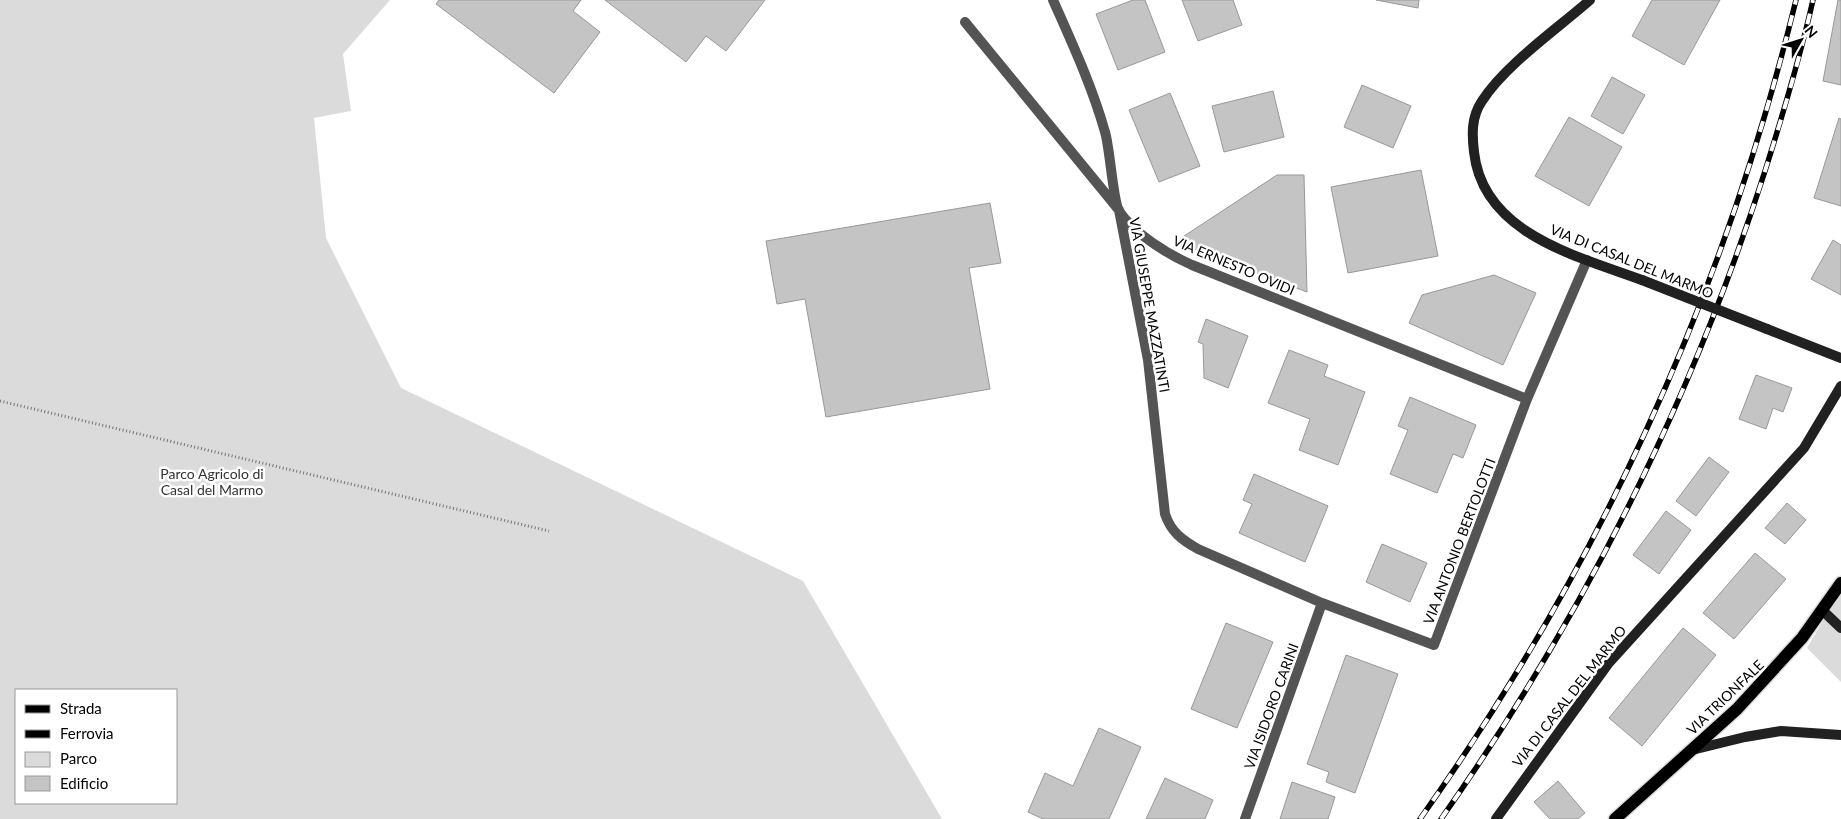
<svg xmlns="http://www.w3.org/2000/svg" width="1841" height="819" font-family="Lato,sans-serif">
  <rect width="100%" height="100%" fill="#fff"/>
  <!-- green -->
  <path fill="#dbdbdb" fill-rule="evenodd" d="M0,0H390L343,54L351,111L314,118L326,238L401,388L803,581L942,819H0ZM16,690H176V803H16Z
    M1841,590V682L1807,648Z"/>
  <!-- building -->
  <path fill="#c4c4c4" stroke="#989898" d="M439,0H581L573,11L600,32L554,93L436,4Z
    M605,0H765L726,51L706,36L686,62Z
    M1133,0H1145L1165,52L1118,70L1096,14Z
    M1182,0H1233L1242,25L1198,41Z
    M1376,0H1419L1418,8Z
    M1652,0H1720L1684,65L1632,36Z
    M1838,0H1841V85L1823,81Z
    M1612,77L1645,95L1623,134L1591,116Z
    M1362,85L1411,106L1393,148L1344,127Z
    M1273,91L1284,137L1224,152L1212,106Z
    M1170,93L1200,166L1159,182L1129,110Z
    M1569,117L1622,147L1589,206L1535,176Z
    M1839,118L1841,119V206L1814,198Z
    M1421,170L1438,256L1348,273L1331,187Z
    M1277,175H1304L1307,292L1175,242Z
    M990,203L1001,263L969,268L990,389L826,417L805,299L777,304L766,241Z
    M1833,240L1841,245V295L1811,279Z
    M1494,275L1536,293L1503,365L1409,323L1422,295Z
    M1206,319L1248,336L1228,388L1204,378L1203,344L1198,342Z
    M1289,350L1328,365L1324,376L1365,392L1338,465L1299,450L1310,419L1268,403Z
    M1756,375L1792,388L1783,412L1773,408L1766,429L1739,419Z
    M1410,397L1476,425L1463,458L1453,454L1437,493L1390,474L1408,430L1398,426Z
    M1709,457L1729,472L1696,516L1676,501Z
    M1254,474L1328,506L1305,562L1239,533L1252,504L1243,500Z
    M1787,503L1806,520L1785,544L1765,528Z
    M1666,511L1691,530L1659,574L1633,555Z
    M1382,544L1427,563L1410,602L1366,582Z
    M1755,553L1786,579L1734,639L1703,613Z
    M1226,623L1273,642L1237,728L1191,709Z
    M1683,628L1716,655L1642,746L1609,718Z
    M1346,655L1398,674L1355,793L1326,782L1329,772L1307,764Z
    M1099,728L1141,747L1109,819H1043L1028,812L1045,773L1073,786Z
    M1165,778L1213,800L1205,819H1146Z
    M1558,781L1585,813L1578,819H1550L1534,802Z
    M1292,782L1335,797L1328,819H1280Z"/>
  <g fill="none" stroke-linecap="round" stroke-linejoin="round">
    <!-- primary casing -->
    <g stroke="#dbdbdb" stroke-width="15">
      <path id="primary" d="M1615,819L1737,709L1802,638L1841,583"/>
    </g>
    <!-- path -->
    <path stroke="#767676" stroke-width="3" stroke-dasharray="1 2.5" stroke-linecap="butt" d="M0,401L549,531"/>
    <!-- street -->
    <path stroke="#545454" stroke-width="10" d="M1053,0C1072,43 1092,86 1105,132C1110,148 1113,201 1119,211C1133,233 1169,255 1192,265L1527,399
      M965,22L1119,210L1148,360L1165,514C1171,532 1182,540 1198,549L1322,603L1434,645L1527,399L1587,260
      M1245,819L1322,603"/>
    <!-- secondary -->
    <path stroke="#212121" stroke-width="10" d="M1590,0C1557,29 1505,65 1482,101C1471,117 1472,135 1474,152C1483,234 1577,256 1642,280
      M1767,329L1841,358
      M1822,610L1841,628
      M1692,750L1745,737L1781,731L1841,735
      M1496,819L1608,664L1804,448L1841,386"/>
    <!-- primary -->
    <use href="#primary" stroke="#000" stroke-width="12"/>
    <!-- rail casing -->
    <g stroke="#000" stroke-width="5.5">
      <path id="rail" d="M1420,819C1598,568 1723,299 1796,0
        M1441,819C1581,620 1691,403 1765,171C1783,114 1800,58 1813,0"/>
    </g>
    <!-- rail -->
    <use href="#rail" stroke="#fff" stroke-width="4" stroke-dasharray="11" stroke-linecap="butt"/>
    <!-- secondary-bridge -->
    <path stroke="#212121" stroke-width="10" d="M1642,280L1767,329"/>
  </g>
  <g text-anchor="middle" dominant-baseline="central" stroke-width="5" stroke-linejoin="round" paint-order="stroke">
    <!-- street labels -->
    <g font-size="14" fill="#000" stroke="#fff">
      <text transform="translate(1632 261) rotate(22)">VIA DI CASAL DEL MARMO</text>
      <text transform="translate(1234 265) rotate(23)">VIA ERNESTO OVIDI</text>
      <text transform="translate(1150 305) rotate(80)">VIA GIUSEPPE MAZZATINTI</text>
      <text transform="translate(1459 541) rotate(-69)">VIA ANTONIO BERTOLOTTI</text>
      <text transform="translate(1569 696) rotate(-52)">VIA DI CASAL DEL MARMO</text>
      <text transform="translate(1725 697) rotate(-44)">VIA TRIONFALE</text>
      <text transform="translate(1271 706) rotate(-70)">VIA ISIDORO CARINI</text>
    </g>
    <!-- park labels -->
    <g font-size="14" fill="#323232" stroke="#fff">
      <text x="212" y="473">Parco Agricolo di<tspan x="212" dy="16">Casal del Marmo</tspan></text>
    </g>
  </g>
  <!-- legend -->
  <rect x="15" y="689" width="162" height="115" fill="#ffffff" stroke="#999999"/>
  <rect x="25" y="705" width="25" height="8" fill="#000000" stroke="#999999"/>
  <text x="60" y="714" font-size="15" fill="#000000">Strada</text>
  <rect x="25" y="730" width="25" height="8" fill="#000000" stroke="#999999"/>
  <text x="60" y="739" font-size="15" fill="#000000">Ferrovia</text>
  <rect x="25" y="752" width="25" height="15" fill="#dbdbdb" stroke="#999999"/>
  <text x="60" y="764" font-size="15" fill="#000000">Parco</text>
  <rect x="25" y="776" width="25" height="15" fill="#c4c4c4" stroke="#999999"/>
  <text x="60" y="789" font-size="15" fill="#000000">Edificio</text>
  <!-- north arrow -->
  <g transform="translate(1801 40) rotate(51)" stroke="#ffffff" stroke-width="4" paint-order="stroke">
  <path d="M0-4L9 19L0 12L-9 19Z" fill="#000000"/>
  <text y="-8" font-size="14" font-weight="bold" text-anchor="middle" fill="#000000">N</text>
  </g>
</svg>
